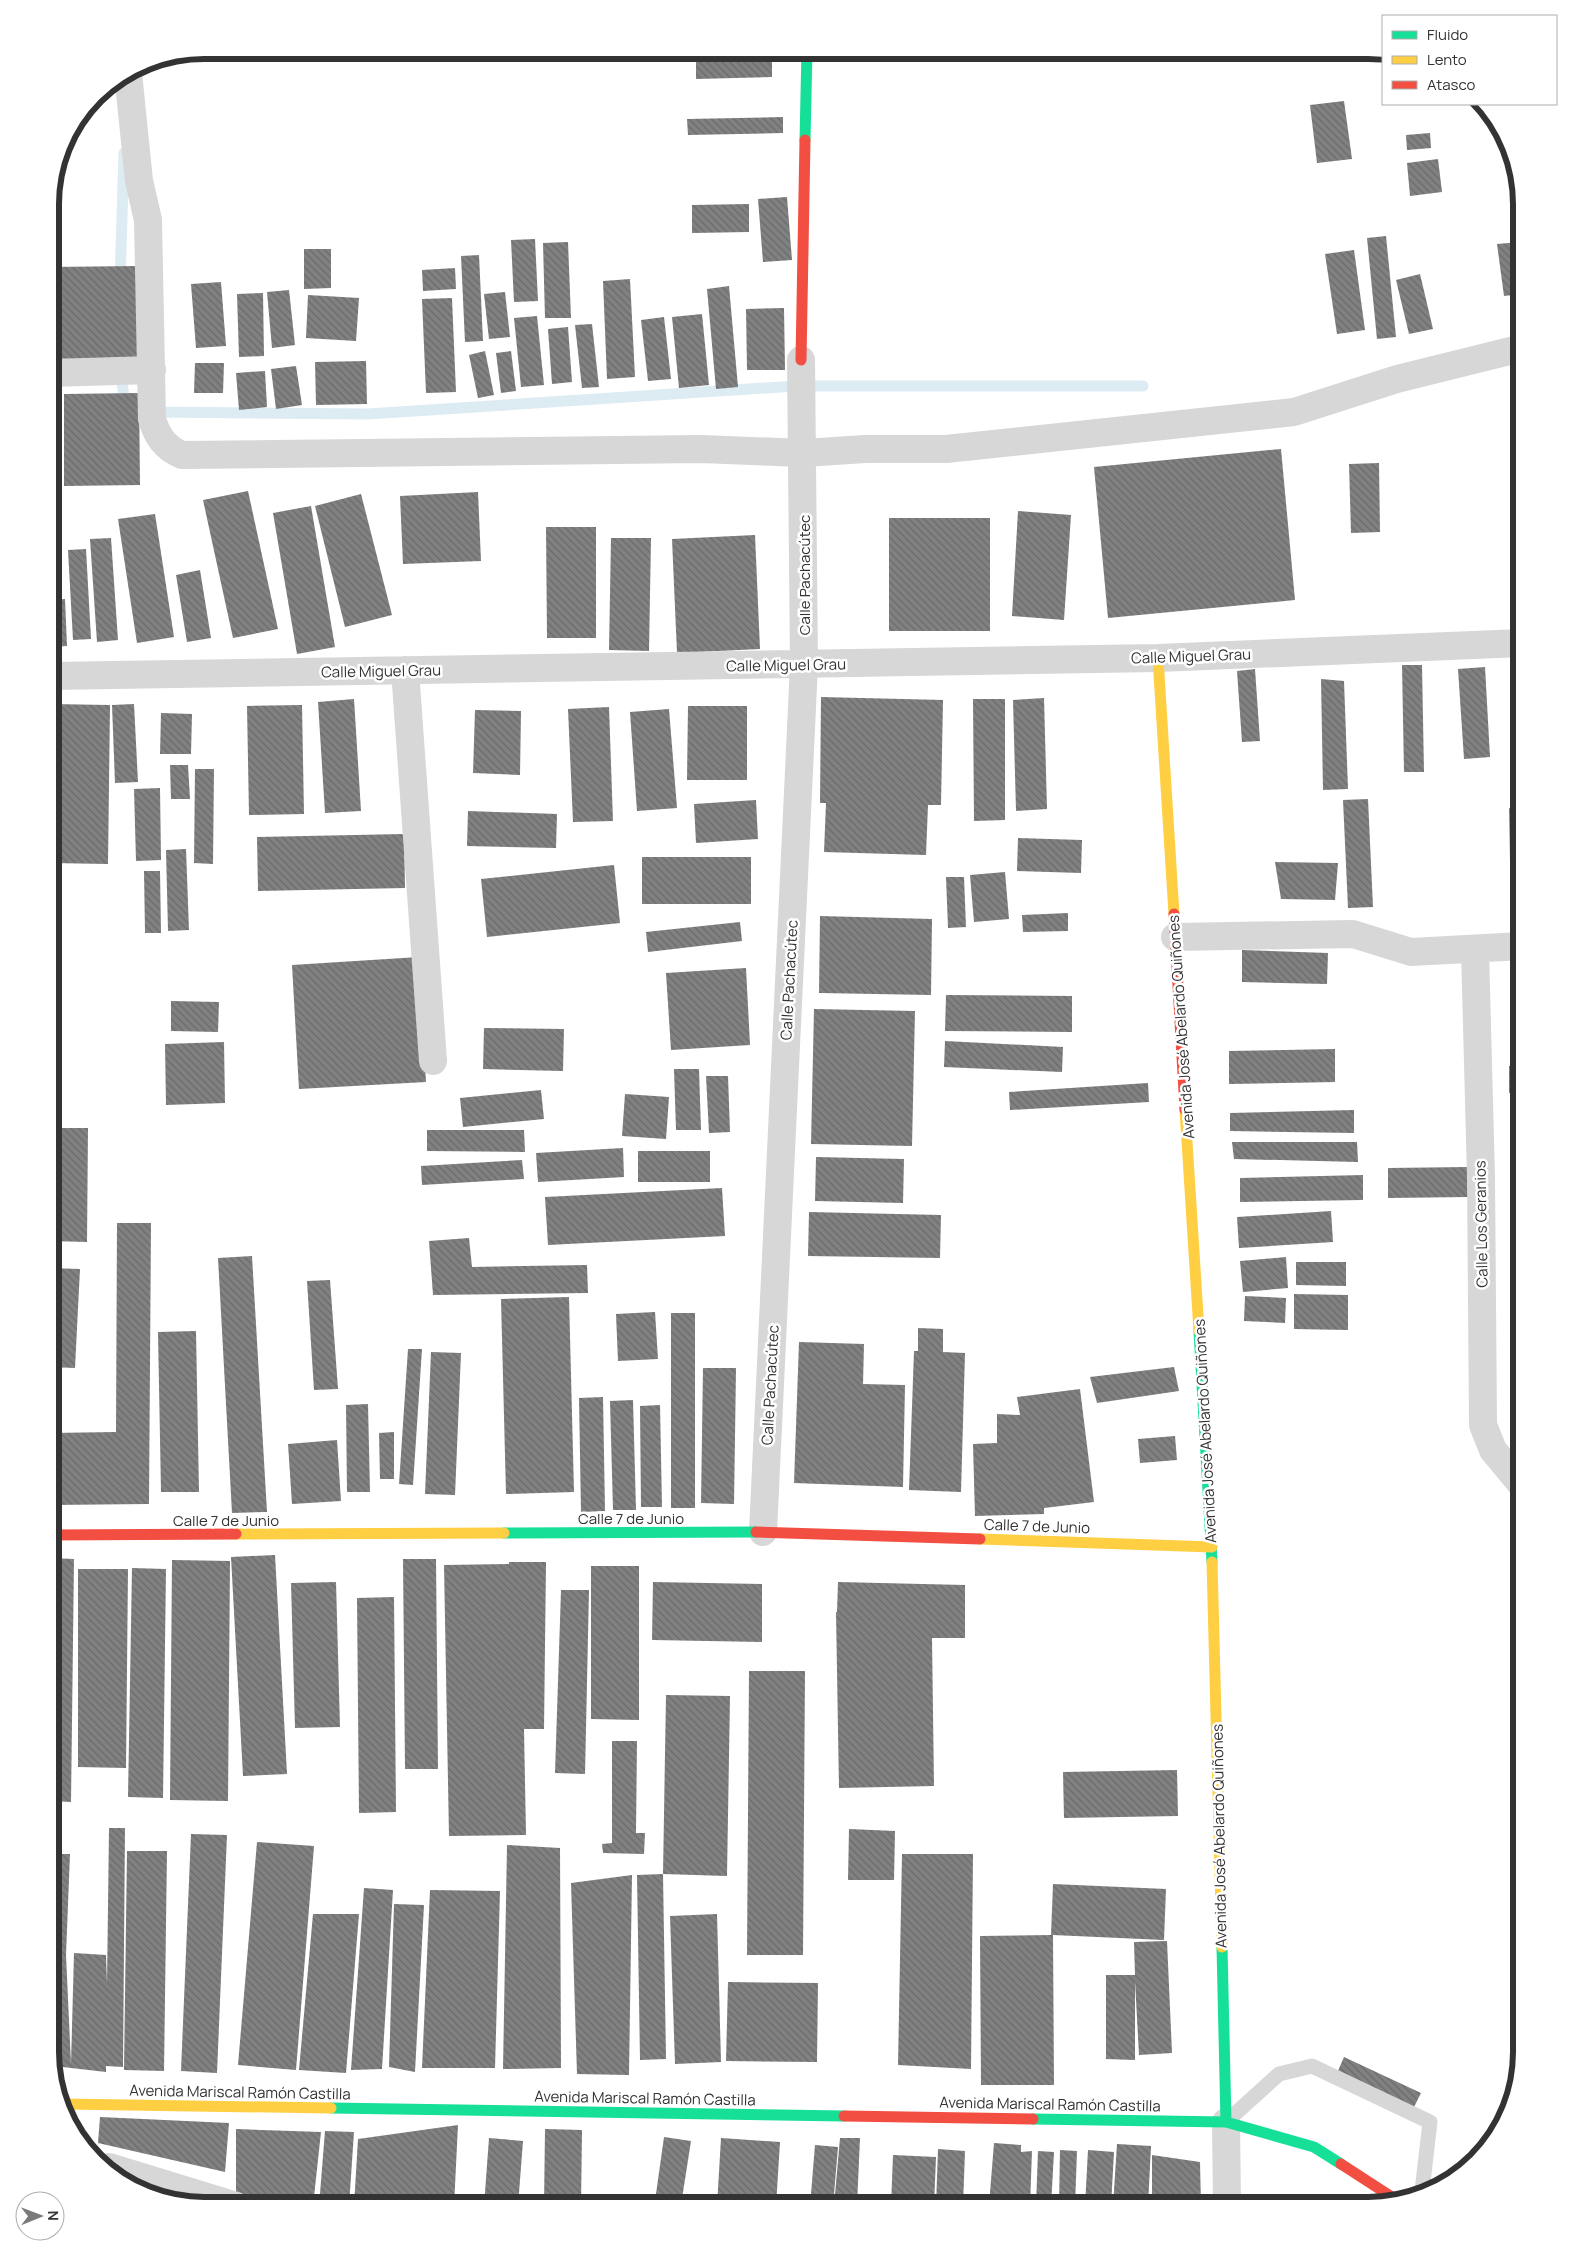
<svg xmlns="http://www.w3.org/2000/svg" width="1572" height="2256" font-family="Manrope,sans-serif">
  <defs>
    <pattern id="building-back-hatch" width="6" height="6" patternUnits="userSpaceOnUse" patternTransform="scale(1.25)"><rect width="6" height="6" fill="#818181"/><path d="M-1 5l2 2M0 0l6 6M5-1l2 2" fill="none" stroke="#6a6a6a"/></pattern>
  </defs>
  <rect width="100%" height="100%" fill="#fff"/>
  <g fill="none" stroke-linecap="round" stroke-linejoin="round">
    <!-- stream -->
    <path stroke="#ddebf3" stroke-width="11" d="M120,282L124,153
      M120,370L124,397L134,402
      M151,409L158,412L368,414L796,386H1143"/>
  </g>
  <!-- building -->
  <path fill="url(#building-back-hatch)" d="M772,52V77L696,79V54Z
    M1344,101L1352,159L1317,163L1310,105Z
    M783,117V133L688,135L687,119Z
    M1430,133L1431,148L1407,150L1406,135Z
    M1438,159L1442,192L1410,196L1407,163Z
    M787,197L792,260L763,262L758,199Z
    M749,204V232L692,233V205Z
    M1386,236L1396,337L1377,339L1367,238Z
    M535,239L538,301L514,302L511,240Z
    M568,242L571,318H545L543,243Z
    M1520,242L1522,294L1504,296L1497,244Z
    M304,249H331V288L304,289Z
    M1354,250L1365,330L1337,334L1325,254Z
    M479,255L483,341L465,342L461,256Z
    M137,266L139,362L50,363V267Z
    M455,268L456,289L423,291L422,270Z
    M1420,274L1433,329L1409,334L1396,280Z
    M630,279L635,377L607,379L603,281Z
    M221,282L226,346L196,348L191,284Z
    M729,286L738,387L716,389L707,289Z
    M289,290L295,345L272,348L267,292Z
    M505,292L510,337L489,339L484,294Z
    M263,293L264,356L239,357L237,294Z
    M308,295L359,298L356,341L306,338Z
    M452,298L456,392L426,393L422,299Z
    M784,308L785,370H747L746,309Z
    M702,314L709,385L679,388L672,317Z
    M537,316L544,385L521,387L514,318Z
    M664,317L671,379L648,381L641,320Z
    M592,324L599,387L582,388L575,325Z
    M568,327L572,382L552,384L548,329Z
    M485,351L494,395L478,398L469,355Z
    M511,351L516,391L501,393L496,353Z
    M366,361L367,404L316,405L315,362Z
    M195,363H224L223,393H194Z
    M296,366L302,405L276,409L271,369Z
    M265,371L267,407L239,410L236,373Z
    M139,393L140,485L64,486V394Z
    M1281,449L1295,600L1108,618L1094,467Z
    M1379,463L1380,532L1351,533L1349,464Z
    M248,491L278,629L233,638L203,500Z
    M478,492L481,561L403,564L400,496Z
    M361,494L392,615L345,627L315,506Z
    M311,506L335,647L297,654L273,513Z
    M50,511H62L59,587H50Z
    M1018,511L1071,515L1064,620L1012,616Z
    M155,514L174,637L137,643L118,519Z
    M889,518H990V631H889Z
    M546,527H596V638H547Z
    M755,535L760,649L677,653L672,539Z
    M111,538L118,640L97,642L90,539Z
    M611,538H651L649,651L609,650Z
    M86,549L91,639L73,640L68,550Z
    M200,570L211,638L187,642L176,575Z
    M65,599L67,646L52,647L50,600Z
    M1402,665H1422L1424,772H1404Z
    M1485,667L1490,757L1464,759L1458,669Z
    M1255,669L1260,741L1242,742L1237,671Z
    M1321,679L1344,681L1348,789L1323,790Z
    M821,697L943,700L941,805H928L926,855L824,852L826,803H820Z
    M1044,698L1047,809L1016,811L1013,700Z
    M354,699L361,811L325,813L318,702Z
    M973,699H1005V820L974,821Z
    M50,704L110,705L108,864L50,863Z
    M134,704L138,782L115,783L112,705Z
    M302,705L304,814L249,815L247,706Z
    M688,706H747V780H687Z
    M609,707L613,821L573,822L568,709Z
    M669,709L677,808L637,811L630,712Z
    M475,710L521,711L520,775L473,773Z
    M161,713L192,714L191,754H160Z
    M170,765H188L190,799H171Z
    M195,769H214L213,864L194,863Z
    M160,788L161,860L136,861L134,789Z
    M1368,799L1373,907L1348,908L1343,800Z
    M756,800L758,839L696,843L694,804Z
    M1509,808H1522V861H1510Z
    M468,811L557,814L556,848L467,846Z
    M404,834L405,888L258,891L257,837Z
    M1018,838L1082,840L1081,873L1017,871Z
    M186,849L189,930L168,931L166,850Z
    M642,857H751V904H642Z
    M1275,862L1338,863L1335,900L1281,899Z
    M614,865L620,923L487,937L481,879Z
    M144,871H160L161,933H145Z
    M1005,872L1009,919L974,922L970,875Z
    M946,877H964L966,927L948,928Z
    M1516,877H1522V889H1516Z
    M1068,913V931L1023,932L1022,915Z
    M820,916L932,919L931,995L819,993Z
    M740,922L742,941L648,952L646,932Z
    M1242,950L1328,953L1327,984L1242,982Z
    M419,957L426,1082L299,1089L292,965Z
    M746,968L750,1045L671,1050L666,973Z
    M1512,992L1522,993V1032H1513Z
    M946,995L1072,996V1032L945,1031Z
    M171,1001L219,1002L218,1032L171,1031Z
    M814,1009L915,1011L912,1146L811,1144Z
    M484,1028L564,1029L563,1071L483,1069Z
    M945,1041L1063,1047L1062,1072L944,1067Z
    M224,1042L225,1103L166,1105L165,1044Z
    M1335,1049V1082L1229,1084V1051Z
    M1509,1066H1522V1093H1509Z
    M674,1069H699L701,1130H676Z
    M706,1076H728L730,1132L709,1133Z
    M1148,1083L1149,1102L1010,1110L1009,1092Z
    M541,1090L544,1119L463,1127L460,1098Z
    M625,1094L669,1097L666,1139L622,1136Z
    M1354,1110V1133L1230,1131V1113Z
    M50,1128H88L87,1242L50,1241Z
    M427,1130H524L525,1152L427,1151Z
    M1517,1132H1522V1198L1511,1197Z
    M1232,1142H1357L1358,1162L1234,1159Z
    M623,1148L624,1177L538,1182L536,1153Z
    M638,1151H710V1182H638Z
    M816,1157L904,1159L903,1203L815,1201Z
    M522,1160L524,1179L422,1185L421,1166Z
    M1467,1167L1468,1197L1388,1198V1168Z
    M1363,1175V1200L1240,1202V1178Z
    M722,1188L725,1236L548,1245L545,1197Z
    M1331,1211L1333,1242L1239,1248L1237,1217Z
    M809,1212L941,1215L940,1258L808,1256Z
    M117,1223H151L149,1504L50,1505V1433L116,1432Z
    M469,1238L472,1267L587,1265L588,1293L433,1295L429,1241Z
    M252,1256L267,1512L232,1513L218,1258Z
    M1286,1257L1288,1288L1243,1292L1240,1261Z
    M1296,1262H1346V1286L1296,1285Z
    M50,1268L80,1269L75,1368L50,1367Z
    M330,1280L338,1389L314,1390L307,1281Z
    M1294,1294L1348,1295V1330L1294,1329Z
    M1245,1296L1286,1298L1285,1323L1244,1321Z
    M569,1297L574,1492L506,1494L501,1299Z
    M655,1312L658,1359L618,1361L616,1314Z
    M671,1313H695V1508H671Z
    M918,1328L943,1329V1352L965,1353L961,1492L909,1490L914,1351H918Z
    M196,1331L199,1492H161L158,1332Z
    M799,1342L864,1344L863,1384L905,1385L903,1487L794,1483Z
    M408,1349H422L413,1485L399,1484Z
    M431,1352L461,1353L455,1495L425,1494Z
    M1174,1367L1179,1391L1097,1403L1090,1377Z
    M703,1368H736L734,1504L701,1503Z
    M1080,1389L1094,1502L1044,1508V1514L975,1516L973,1444L997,1443V1414L1020,1415L1017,1397Z
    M603,1397L605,1511L581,1512L579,1398Z
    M633,1400L636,1510H613L610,1401Z
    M368,1404L370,1492H347L346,1405Z
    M660,1405L662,1507H641L640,1406Z
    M394,1432V1479H380L379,1433Z
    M1175,1436L1177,1460L1140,1463L1138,1439Z
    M337,1440L341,1501L292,1504L288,1444Z
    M275,1555L287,1774L243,1776L231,1557Z
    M50,1558L74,1559L71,1802L50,1801Z
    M403,1559H436L438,1769H405Z
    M172,1560L230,1561L228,1801L170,1800Z
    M509,1562H546L544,1729H524L526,1835L449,1836L444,1565L509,1564Z
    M591,1566H639V1720L591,1719Z
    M132,1568L166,1569L163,1798L128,1797Z
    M78,1569H128L126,1768L78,1767Z
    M336,1582L340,1727L295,1728L291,1583Z
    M653,1582L762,1584V1642L652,1640Z
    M838,1582L965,1585V1638H932L934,1786L839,1788L836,1612H837Z
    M561,1590H589L585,1774L555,1773Z
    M394,1597L396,1812L359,1813L357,1598Z
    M749,1671H805L803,1955H747Z
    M666,1695L730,1696L727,1876L663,1874Z
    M612,1741H637L636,1833H645L644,1854L603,1853L602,1844L612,1843Z
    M1177,1770L1178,1816L1064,1818L1063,1772Z
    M109,1828H125L123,2067L106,2066V2072L54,2066L50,2052V1854H70L66,1955L71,2064L74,1953L106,1955L107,1984Z
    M849,1829L895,1831L894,1880H848Z
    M191,1834L227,1835L217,2073L181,2071Z
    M257,1842L314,1846L296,2070L238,2065Z
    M507,1845L560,1848L561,2068L503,2069Z
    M127,1851H167L164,2071L124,2070Z
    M902,1854H973L971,2069L898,2065Z
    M663,1874L666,2059L640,2060L637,1875Z
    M632,1875L629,2075L577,2074L571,1883Z
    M1053,1884L1166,1889L1164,1940L1053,1935L1054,2085H981L980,1936L1051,1935Z
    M364,1888L393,1890L382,2069L351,2070Z
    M430,1890L500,1891L495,2068H422Z
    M394,1904L424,1905L415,2072L389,2067Z
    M313,1914H359L346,2073L299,2070Z
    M717,1914L721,2062L675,2064L670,1916Z
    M1167,1941L1172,2053L1139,2055L1135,1981V2060L1106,2059V1975H1135L1134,1942Z
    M728,1982L818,1983L817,2062L726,2061Z
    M1344,2057L1421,2093L1410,2115L1334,2080Z
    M100,2117L229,2123L225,2172L98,2143Z
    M458,2125L454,2206H354L358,2139Z
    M236,2129L321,2132L313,2206H286L236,2196Z
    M545,2129L582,2130L581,2206H544Z
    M325,2131L354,2132L349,2206H319Z
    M664,2137L691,2141L681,2205L655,2201Z
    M489,2138L523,2141L518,2206H484Z
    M721,2138L780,2142L776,2206H717Z
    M840,2138H860L857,2206H834Z
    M994,2143L1021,2145V2152L1032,2151L1030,2206L989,2205Z
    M1117,2144L1151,2146L1148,2206H1113Z
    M815,2145L838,2147L833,2206H810Z
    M938,2149L965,2151L963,2206H936Z
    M1060,2150L1077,2151L1075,2206H1059Z
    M1088,2150L1114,2152L1111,2206H1085Z
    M1038,2151L1054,2152L1051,2206H1036Z
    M893,2155L936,2157L934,2206H891Z
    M1152,2155L1200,2162L1201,2206H1152Z"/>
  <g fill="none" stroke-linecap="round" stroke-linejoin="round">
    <!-- lane -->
    <path stroke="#d7d7d7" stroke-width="15" d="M1226,2122L1279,2074L1312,2066L1430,2122L1422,2191"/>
    <!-- street -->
    <path stroke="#d7d7d7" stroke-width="28" d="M128,73L139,181L148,220L152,419C157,436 165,448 182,455L701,449L804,453L865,449H946L1294,412L1397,379L1522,348
      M50,373L152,370
      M405,670L433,1061
      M50,676L1158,658L1522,643
      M1175,937L1353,934L1411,952L1522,946
      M1475,950L1481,1177L1483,1425L1493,1450L1522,1485
      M763,1532L804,665L801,360
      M1226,2122L1227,2206
      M109,2167L236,2206"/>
    <!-- fast -->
    <path stroke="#16e098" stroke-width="11" d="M805,140L807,50
      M1199,1331L1212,1562
      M504,1533L756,1532
      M1222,1947L1226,2122
      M331,2108L844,2116
      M1033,2119L1226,2122L1314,2147L1341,2164"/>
    <!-- slow -->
    <path stroke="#ffcf43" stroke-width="11" d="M1158,658L1174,914
      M1185,1110L1199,1331
      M236,1534L504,1533
      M980,1539L1212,1547
      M1212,1562L1222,1947
      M64,2104L331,2108"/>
    <!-- jam -->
    <path stroke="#f24e42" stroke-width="11" d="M801,360L805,140
      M1174,914L1185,1110
      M756,1532L980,1539
      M50,1535L236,1534
      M844,2116L1033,2119
      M1341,2164L1395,2199"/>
  </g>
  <g text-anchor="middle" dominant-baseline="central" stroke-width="5" stroke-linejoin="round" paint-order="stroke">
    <!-- street labels -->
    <g font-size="15" fill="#333" stroke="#fff">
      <text transform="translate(804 575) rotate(-90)">Calle Pachacútec</text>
      <text transform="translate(1191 656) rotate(-2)">Calle Miguel Grau</text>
      <text transform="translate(786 665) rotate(-1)">Calle Miguel Grau</text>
      <text transform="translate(381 671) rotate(-1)">Calle Miguel Grau</text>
      <text transform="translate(789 980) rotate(-87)">Calle Pachacútec</text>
      <text transform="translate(1181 1027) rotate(-94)">Avenida José Abelardo Quiñones</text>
      <text transform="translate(1481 1224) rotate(-91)">Calle Los Geranios</text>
      <text transform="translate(770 1385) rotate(-87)">Calle Pachacútec</text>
      <text transform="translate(1205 1431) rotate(-93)">Avenida José Abelardo Quiñones</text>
      <text x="631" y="1518">Calle 7 de Junio</text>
      <text x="226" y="1520">Calle 7 de Junio</text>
      <text transform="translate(1037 1526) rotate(2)">Calle 7 de Junio</text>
      <text transform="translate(1219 1836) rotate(-91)">Avenida José Abelardo Quiñones</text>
      <text transform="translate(240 2092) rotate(1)">Avenida Mariscal Ramón Castilla</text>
      <text transform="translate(645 2098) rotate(1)">Avenida Mariscal Ramón Castilla</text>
      <text transform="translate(1050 2104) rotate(1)">Avenida Mariscal Ramón Castilla</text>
    </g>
  </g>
  <!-- crop -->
  <path d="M0 0H1572V2256H0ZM204 59H1368A145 145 0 0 1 1513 204V2052A145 145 0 0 1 1368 2197H204A145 145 0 0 1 59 2052V204A145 145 0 0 1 204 59Z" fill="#fff" fill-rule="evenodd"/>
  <path fill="none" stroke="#333" stroke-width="6" d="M204 59H1368A145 145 0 0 1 1513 204V2052A145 145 0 0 1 1368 2197H204A145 145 0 0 1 59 2052V204A145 145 0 0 1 204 59Z"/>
  <!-- legend -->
  <rect x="1382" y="15" width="175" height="90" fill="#ffffff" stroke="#adadad"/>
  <rect x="1392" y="31" width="25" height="8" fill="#16e098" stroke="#adadad"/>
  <text x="1427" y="40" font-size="15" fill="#333333">Fluido</text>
  <rect x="1392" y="56" width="25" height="8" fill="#ffcf43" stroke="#adadad"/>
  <text x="1427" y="65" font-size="15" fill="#333333">Lento</text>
  <rect x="1392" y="81" width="25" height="8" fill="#f24e42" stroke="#adadad"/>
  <text x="1427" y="90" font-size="15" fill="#333333">Atasco</text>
  <!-- north arrow -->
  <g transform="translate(40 2216) rotate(89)"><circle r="24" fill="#ffffff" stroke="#adadad"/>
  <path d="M0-4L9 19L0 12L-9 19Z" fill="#7a7a7a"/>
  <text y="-8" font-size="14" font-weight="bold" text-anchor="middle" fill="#333333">N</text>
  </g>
</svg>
